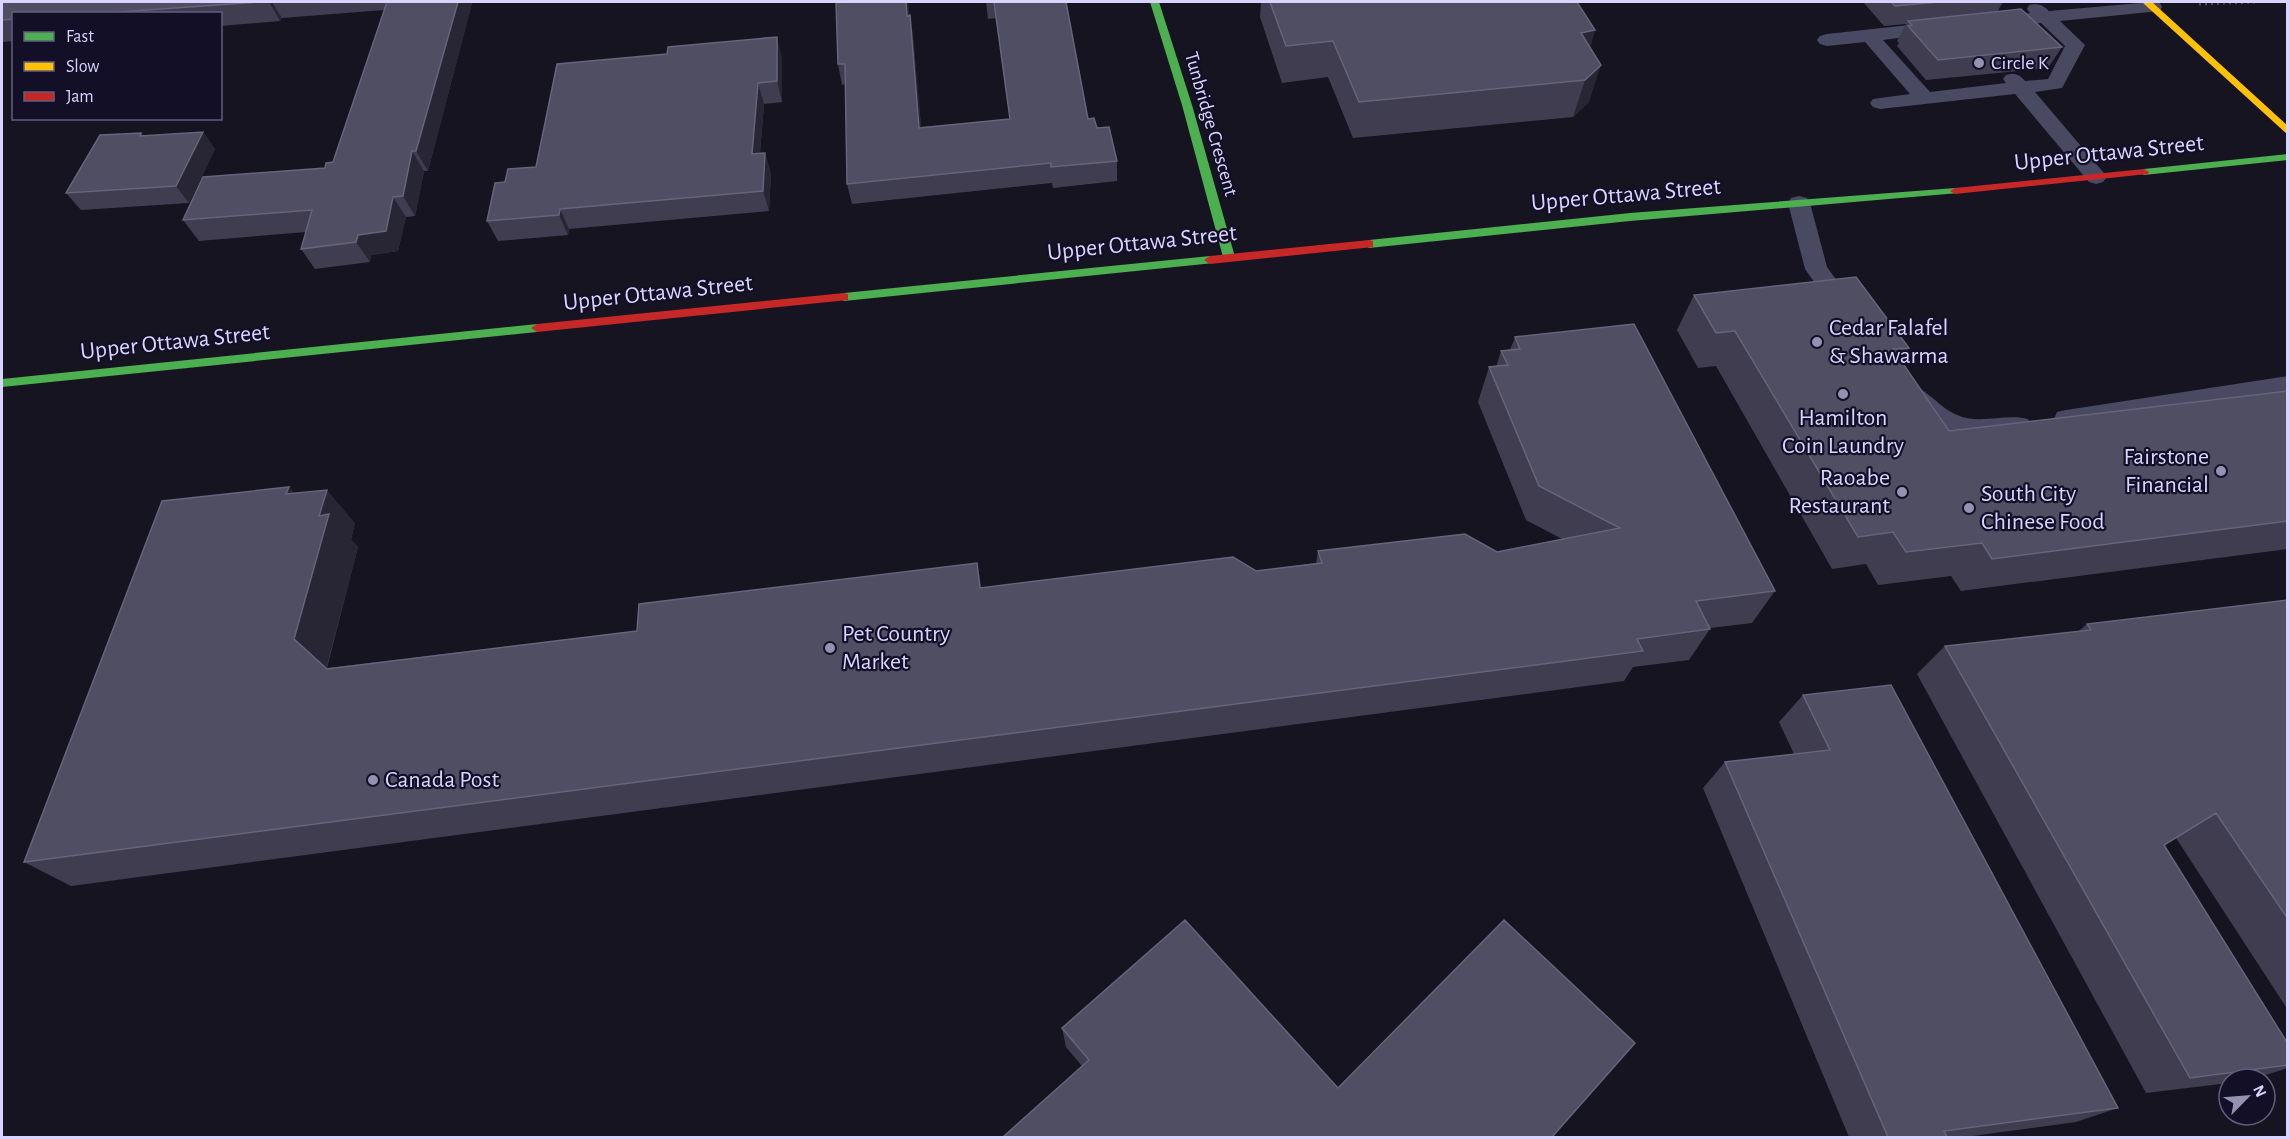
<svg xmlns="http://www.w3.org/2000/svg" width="2289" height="1139" font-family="'Alegreya Sans',sans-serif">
  <rect width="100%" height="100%" fill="#161421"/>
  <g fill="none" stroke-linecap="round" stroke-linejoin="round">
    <!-- path -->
    <path stroke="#44505f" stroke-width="3" stroke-dasharray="2 4" stroke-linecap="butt" d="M2199,4L2255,2"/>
    <!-- lane -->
    <path fill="#4a4962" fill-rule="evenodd" d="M2152,2L2160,3L2162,7L2160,11L2060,21L2085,45L2062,88L2035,92L2103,172L2107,177L2103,182L2096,184L2089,182L2015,94L1880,109L1873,107L1870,103L1873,99L1910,94L1865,42L1827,46L1820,44L1817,40L1820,36L1827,34L1937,22L1944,24L1946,28L1944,32L1883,40L1930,92L2006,83L2003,79L2006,75C2015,73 2019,74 2025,81L2048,79L2065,46L2041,23L1996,28L1989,26L1987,22L1989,18L2030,13L2027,9L2029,5C2039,3 2043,5 2049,11Z
      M1799,196L1807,198L1810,203L1827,267L1858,310L1854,316L1846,318L1838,316L1805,269L1788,203L1791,198Z
      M2288,376V394L2066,428L2057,426L2054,419L2057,412L2066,410Z
      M1910,384C1927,389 1940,408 1957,415C1979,425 2006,413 2028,419L2031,426L2028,433L1999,438L1953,434L1944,432L1901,399L1898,393L1901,387Z"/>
    <!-- fast -->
    <path fill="#4caf50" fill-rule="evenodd" d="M1150,2H1159L1192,105L1235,257L1233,260L1229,261L1223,257L1182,105Z
      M2288,154V160L2144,175L2139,172L2144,169Z
      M1955,188L1960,191L1959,193L1630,221L1369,248L1363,244L1369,240L1630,213Z
      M1210,256L1216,260L1214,263L844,301L838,297L844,293Z
      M537,324L543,328L537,332L2,387V379Z"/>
    <!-- slow -->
    <path fill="#ffc107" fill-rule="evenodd" d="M2142,2H2152L2288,126V135Z"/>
    <!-- jam -->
    <path fill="#c62828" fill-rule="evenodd" d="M2144,169L2149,172L2148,174L1955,194L1950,191L1955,188Z
      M1369,240L1373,241V247L1210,264L1204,260L1210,256Z
      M844,293L848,294V300L537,332L531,328L537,324Z"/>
  </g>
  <!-- wall -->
  <path fill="#403d50" d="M2,2H496L472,3L428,171H424L415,216L406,217L398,251L371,255L370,262L315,269L301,249L306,232L199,241L183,220L325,168L333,162L384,10L282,18L280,21L220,26V14H14V41L2,42Z
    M836,2H908L909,15L913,36L921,127L1010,119L996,18L988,19L986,2H1066L1088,119L1097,128L1117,161V181L1053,188L1052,183L852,204L847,184L845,84L842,85L838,64Z
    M1261,2H1577L1595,30L1590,47L1589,102L1573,117L1353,138L1328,77L1282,83L1260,17Z
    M1863,2H2003L1997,12L2062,47L2048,68L1926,80L1897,46L1899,43L1897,41L1906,24L1884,26Z
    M782,58V102L764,104L760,154L765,153L771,174L769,211L569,229L568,235L498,241L487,221L505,182Z
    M203,132L215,149L189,203L81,210L66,193L141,133L143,136Z
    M1694,295L1909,348L1900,360L1949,431L2288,391V549L1961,591L1951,576L1878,585L1866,564L1832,569L1716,366L1698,368L1677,330Z
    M1515,337L1775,591L1752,623L1710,628V629L1689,660L1633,667L1624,681L71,886L24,862L295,493L355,523L351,540L358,547L327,668L637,631L977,563L981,588L1256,571L1316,563L1318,551L1497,552L1562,539L1526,520L1478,402L1489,367H1496L1501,351L1510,350Z
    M2288,600V1010L2176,838L2164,845L2288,1044V1068L2253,1079H2229V1083L2146,1093L1917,674L1945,646L2079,631L2087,624Z
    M1803,695L2118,1108L2076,1122L1965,1137H1849L1703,788L1725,762L1794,754L1779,722Z
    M1062,1028L1338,1088L1082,1066L1066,1047Z"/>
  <!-- shaded-wall -->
  <path fill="#282635" d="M269,2H272L282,18L280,21Z
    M458,2H472V3L428,171L416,151Z
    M906,2H908L911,36L907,16Z
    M910,15L913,36L923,148L919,128Z
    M1595,30L1584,66L1581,33Z
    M777,37L782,58V102L777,81Z
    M1601,65L1589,102L1573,117L1585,80Z
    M758,83L764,104L758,175L752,154Z
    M203,132L215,149L189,203L176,186Z
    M412,151L424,171L415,216L403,196Z
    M765,153L771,174L769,211L763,191Z
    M393,197L406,217L398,251L371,255L370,262L356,242L358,235Z
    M560,209L569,229L568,235L559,215Z
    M289,487L319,520L286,494Z
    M327,490L355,523L351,540L358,547L326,669L294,639L319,516Z
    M977,563L983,595L980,588Z"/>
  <!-- building -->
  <path fill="#504e63" stroke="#66637b" stroke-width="1.5" d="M2,2H258L91,14H14V19L2,20Z
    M387,2H458L416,151H412L403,196L393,197L386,231L358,235L356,242L301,249L312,210L183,220L203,177L325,168L326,163L333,162Z
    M836,2H906L907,16L910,15L919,128L1010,119L994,2H1066L1088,119L1094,118L1097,128L1109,127L1117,161L1051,167V163L847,184L845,64H838Z
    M1270,2H1577L1595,30L1581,33L1601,65L1585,80L1359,102L1333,41L1286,46Z
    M1891,2H1938L1895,6Z
    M2021,9L2062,47L1938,60L1908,26L1912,25L1908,21Z
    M777,37V81L758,83L752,154L765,153L763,191L560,209L559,215L487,221L495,183L505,182L508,169L536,167L557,64L667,54L668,47Z
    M203,132L176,186L66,193L100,135L141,133L140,136Z
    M1856,277L1909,348L1893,349L1949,431L2288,391V521L1992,559L1982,543L1906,552L1893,532L1858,537L1735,331L1716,333L1694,295Z
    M1634,324L1775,591L1696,601L1710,629L1637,639L1643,651L24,862L162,501L289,487L286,494L327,490L319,516L329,514L294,639L327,669L637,631L639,604L977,563L980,588L1233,557L1256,571L1322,563L1318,551L1465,534L1497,552L1620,528L1539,486L1489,367L1508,365L1501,351L1520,349L1515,337Z
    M2288,600V919L2216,813L2164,845L2288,1044V1065L2190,1078L1945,646L2091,630L2087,624Z
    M1891,685L2118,1108L1944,1131L1947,1137H1888L1725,762L1830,750L1803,695Z
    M1185,920L1338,1088L1504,920L1635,1043L1552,1137H1003L1089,1060L1062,1028Z"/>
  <!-- markers -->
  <g fill="#9591b1" stroke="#130f26" stroke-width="2">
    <circle cx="1979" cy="63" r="6"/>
    <circle cx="1817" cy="342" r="6"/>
    <circle cx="1843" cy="394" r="6"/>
    <circle cx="2221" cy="471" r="6"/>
    <circle cx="1902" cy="492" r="6"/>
    <circle cx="1969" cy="508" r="6"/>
    <circle cx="830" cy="648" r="6"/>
    <circle cx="373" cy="780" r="6"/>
  </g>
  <g text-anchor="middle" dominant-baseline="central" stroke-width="4.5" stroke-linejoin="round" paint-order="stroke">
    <!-- far-poi labels -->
    <g font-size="20" fill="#d9d4ff" stroke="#130f26" text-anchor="start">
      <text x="1991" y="63">Circle K</text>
    </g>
    <!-- far-street labels -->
    <g font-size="20" fill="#d9d4ff" stroke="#130f26">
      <text transform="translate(1211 124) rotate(74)">Tunbridge Crescent</text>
    </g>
    <!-- street labels -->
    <g font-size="24" fill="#d9d4ff" stroke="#130f26">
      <text transform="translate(2109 153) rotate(-6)">Upper Ottawa Street</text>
      <text transform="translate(1626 195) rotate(-5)">Upper Ottawa Street</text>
      <text transform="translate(1142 243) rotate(-6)">Upper Ottawa Street</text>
      <text transform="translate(658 293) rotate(-6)">Upper Ottawa Street</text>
      <text transform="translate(175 342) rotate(-6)">Upper Ottawa Street</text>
    </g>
    <!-- poi labels -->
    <g font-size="24" fill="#d9d4ff" stroke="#130f26" text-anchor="start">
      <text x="1829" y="328">Cedar Falafel<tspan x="1829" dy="28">&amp; Shawarma</tspan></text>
      <text x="1843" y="418" text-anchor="middle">Hamilton<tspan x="1843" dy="28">Coin Laundry</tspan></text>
      <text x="2209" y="457" text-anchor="end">Fairstone<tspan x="2209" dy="28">Financial</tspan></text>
      <text x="1890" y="478" text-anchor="end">Raoabe<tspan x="1890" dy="28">Restaurant</tspan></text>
      <text x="1981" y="494">South City<tspan x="1981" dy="28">Chinese Food</tspan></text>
      <text x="842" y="634">Pet Country<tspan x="842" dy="28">Market</tspan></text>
      <text x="385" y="780">Canada Post</text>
    </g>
  </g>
  <!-- border -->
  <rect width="2289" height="1139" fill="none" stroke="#d9d4ff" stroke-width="6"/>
  <!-- legend -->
  <rect x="12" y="12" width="210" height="108" fill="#130f26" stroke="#625e7d" stroke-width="1.5"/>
  <rect x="24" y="32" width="30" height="9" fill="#4caf50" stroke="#625e7d" stroke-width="1.5"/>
  <text x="66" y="42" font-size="18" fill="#d9d4ff">Fast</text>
  <rect x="24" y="62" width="30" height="9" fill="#ffc107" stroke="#625e7d" stroke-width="1.5"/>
  <text x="66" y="72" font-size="18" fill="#d9d4ff">Slow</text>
  <rect x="24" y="92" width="30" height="9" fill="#c62828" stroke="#625e7d" stroke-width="1.5"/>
  <text x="66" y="102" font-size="18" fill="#d9d4ff">Jam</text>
  <!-- north arrow -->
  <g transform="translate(2247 1097) rotate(65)"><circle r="28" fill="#130f26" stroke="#625e7d" stroke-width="1.5"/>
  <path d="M0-4.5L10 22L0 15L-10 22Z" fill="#9591b1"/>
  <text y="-9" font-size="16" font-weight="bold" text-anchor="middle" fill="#d9d4ff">N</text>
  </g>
</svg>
